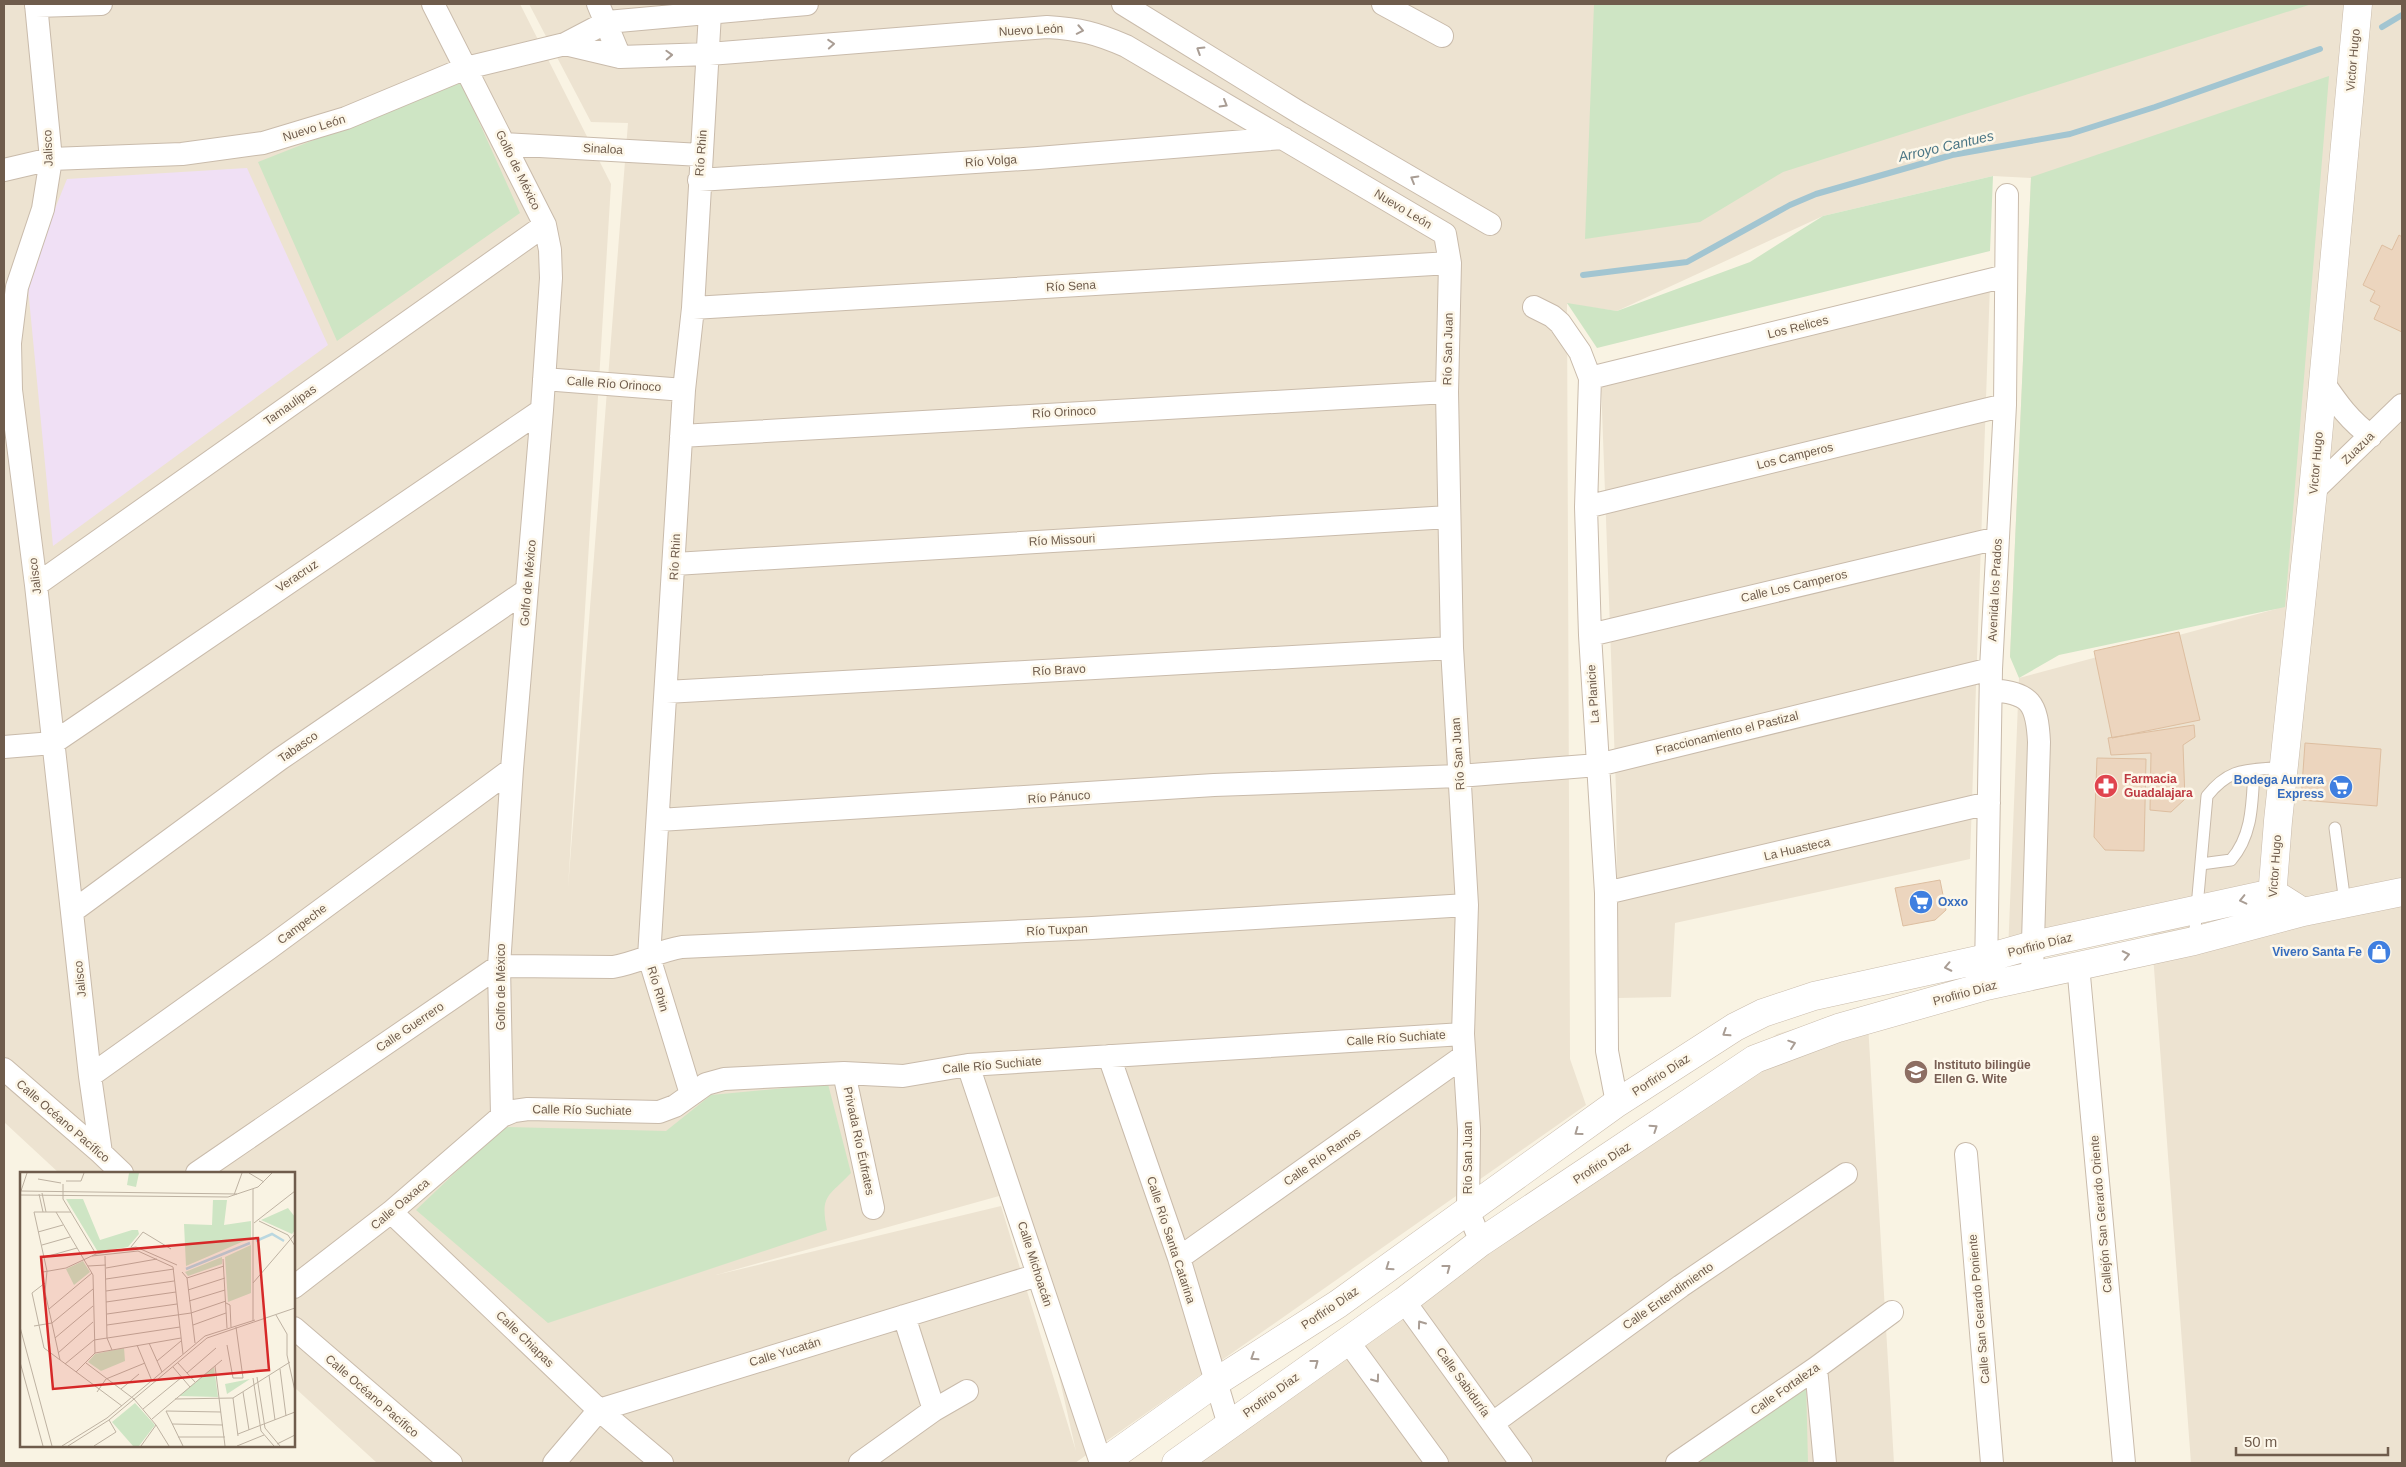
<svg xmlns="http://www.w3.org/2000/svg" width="2406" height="1467" font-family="Arial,sans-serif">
  <rect width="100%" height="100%" fill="#f9f3e3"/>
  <!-- residential -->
  <path fill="#ede3d1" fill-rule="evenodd" d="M4,4H520L611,184L568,888L628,123L591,122L529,4H2402V1463H2191L2151,928L2008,953L2019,678L2276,609L2010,657L2031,178L1993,176L1823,216L1617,311L1567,304L1570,1059L1586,1105L1075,1463H377L294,1387V1173H59L4,1122V314L6,313L4,281ZM1017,1191L1076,1451L1001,1206L716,1275Z
    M1990,284L1970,859L1675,923L1671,997L1618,998L1616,791L1601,383Z
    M1867,1007L1894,1463H1181L1777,1034Z"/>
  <!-- education -->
  <path fill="#f0e0f5" d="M247,168L328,345L53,546L27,278L67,179Z"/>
  <!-- green -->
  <path fill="#cee5c4" d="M1594,4H2312L1783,172L1700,222L1585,239Z
    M2329,76L2285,607L2059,655L2019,678L2010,657L2031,177Z
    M461,82L520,213L337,341L258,162Z
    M1993,176L1990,251L1597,348L1567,303L1617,311L1750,262L1823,216Z
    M828,1084L851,1173C828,1197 820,1195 827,1230L548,1323L416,1210L503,1127L666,1131L711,1095Z
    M1806,1380L1808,1463H1687Z"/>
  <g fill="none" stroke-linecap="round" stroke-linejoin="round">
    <!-- stream -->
    <path stroke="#a2c5d1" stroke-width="6" d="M2382,27L2402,15
      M1583,275L1687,262L1790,205L1816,194L1952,155L2070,134L2155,107L2320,49"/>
  </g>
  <!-- building -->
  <path fill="#ecd5be" stroke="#ddbea0" d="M2399,235L2402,237V332L2374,319L2380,306L2370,301L2375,291L2363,285L2382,245L2392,250Z
    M2179,632L2200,720L2112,738L2094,651Z
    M2194,725L2195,737L2183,745L2185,799L2171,812L2150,810L2151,753L2111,755L2108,738Z
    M2305,743L2381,749L2377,806L2301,800Z
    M2097,758L2146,759L2144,851L2105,850L2094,837Z
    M1940,880L1946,910L1935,920L1903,926L1895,888Z"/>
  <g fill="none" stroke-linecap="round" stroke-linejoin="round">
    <!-- service casing -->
    <g stroke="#c9bbab" stroke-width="13">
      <path id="service" d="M2335,828L2345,903
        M2201,864L2231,860C2253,835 2252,802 2254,770
        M2194,940L2207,796C2231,766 2248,771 2284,767"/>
    </g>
    <!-- minor casing -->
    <g stroke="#c9bbab" stroke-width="24">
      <path id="minor" d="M36,4L51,159L43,209L17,287L10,343L11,390L36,585L90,1076L101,1153
        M433,4L545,225L550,250L551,278L542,410L512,769L499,966L502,1116
        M598,4L620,57
        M1123,4L1300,113L1490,224
        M1383,4L1442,36
        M36,6L101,4
        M565,44L620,57L709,54L1047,27C1080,29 1096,33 1126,46L1445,234L1450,263L1447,392L1452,648L1467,905L1463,1034L1469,1129L1468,1211L1481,1242
        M504,144L701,155
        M4,170L51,159L182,154L263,143L346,118L466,68L565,44L607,22L807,4
        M699,180L1038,158L1283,138
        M1534,307L1552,316L1560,323L1580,352L1590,378L1586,507L1590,635L1606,893L1607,1051L1617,1103
        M693,308L1450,263
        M1590,378L2006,276
        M544,379L684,390
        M2323,382C2337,403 2350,421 2371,436
        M681,436L1447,392
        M2313,491L2402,405
        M1586,507L2005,405
        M675,564L1449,517
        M36,585L545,225
        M1590,635L1998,538
        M1991,690C2031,693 2037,703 2039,742L2032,975
        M666,692L1452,648
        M4,747L53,743L542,410
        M659,820L1214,785L1459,776L1598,765L1991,669
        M1606,893L1989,803
        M73,911L280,759L527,590
        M2078,965L2124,1463
        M1986,973L1991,669L2005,405L2007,195
        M1109,1056L1179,1258L1229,1425
        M968,1065L1101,1463
        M4,1069L101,1153L122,1173
        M844,1073L873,1208
        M90,1076L268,949L512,769
        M691,1094L649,957L684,390L693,308L710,13
        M1966,1154L1992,1463
        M197,1173L499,966L613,967C637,963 658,951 682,947L1092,928L1467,905
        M391,1212L599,1410L662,1463
        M1179,1258L1464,1056
        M294,1287L391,1212L502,1116L514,1111L528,1109L659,1112L675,1106L706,1084L724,1079L844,1073L903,1076L968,1065L1463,1034
        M1404,1301L1521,1463
        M904,1316L934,1410
        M294,1328L451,1463
        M1347,1340L1437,1463
        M1816,1368L1825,1463
        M1493,1423L1681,1286L1846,1174
        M554,1463L599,1410L1038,1275
        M860,1463L934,1410L967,1391
        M1677,1463L1816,1368L1892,1312"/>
    </g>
    <!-- tertiary casing -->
    <g stroke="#c9bbab" stroke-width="29">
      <path id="tertiary" d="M2271,910L2278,821L2313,491L2358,4
        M1103,1463L1216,1382L1338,1304L1617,1103L1735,1027L1763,1013L1814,996L1987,958L2033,945L2273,893L2303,912
        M1176,1463L1404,1301L1481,1242L1755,1059L1838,1028L1986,986L2194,941L2303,912L2402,892"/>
    </g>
    <!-- service -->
    <use href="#service" stroke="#fff" stroke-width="11"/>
    <!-- minor -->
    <use href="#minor" stroke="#fff" stroke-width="22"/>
    <!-- tertiary -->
    <use href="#tertiary" stroke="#fff" stroke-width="28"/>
  </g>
  <!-- one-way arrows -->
  <defs><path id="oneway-chevron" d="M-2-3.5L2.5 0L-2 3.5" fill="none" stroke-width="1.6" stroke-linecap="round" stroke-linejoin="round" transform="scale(1.25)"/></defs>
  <g stroke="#a99d94">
    <use href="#oneway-chevron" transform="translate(1080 30) rotate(11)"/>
    <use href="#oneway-chevron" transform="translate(831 44) rotate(-4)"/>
    <use href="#oneway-chevron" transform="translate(1200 50) rotate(-148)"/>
    <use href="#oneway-chevron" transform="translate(669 55) rotate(-2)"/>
    <use href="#oneway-chevron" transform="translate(1224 104) rotate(30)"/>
    <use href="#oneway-chevron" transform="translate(1414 179) rotate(-150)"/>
    <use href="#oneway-chevron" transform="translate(2243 900) rotate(167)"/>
    <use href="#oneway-chevron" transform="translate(2126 955) rotate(-12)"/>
    <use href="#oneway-chevron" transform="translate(1948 967) rotate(168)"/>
    <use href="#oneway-chevron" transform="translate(1726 1033) rotate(147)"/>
    <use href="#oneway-chevron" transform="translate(1792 1044) rotate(-19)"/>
    <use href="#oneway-chevron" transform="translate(1654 1128) rotate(-34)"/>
    <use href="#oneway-chevron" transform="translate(1578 1132) rotate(144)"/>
    <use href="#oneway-chevron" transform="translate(1389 1267) rotate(145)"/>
    <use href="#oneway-chevron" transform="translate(1447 1268) rotate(-37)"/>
    <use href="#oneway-chevron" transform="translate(1421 1324) rotate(-126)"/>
    <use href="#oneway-chevron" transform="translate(1254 1357) rotate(147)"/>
    <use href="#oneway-chevron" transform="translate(1315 1363) rotate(-37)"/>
    <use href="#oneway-chevron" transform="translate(1376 1379) rotate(54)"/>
  </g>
  <!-- icons -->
  <defs>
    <g id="pharmacy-disc" transform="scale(1.25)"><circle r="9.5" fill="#e0444e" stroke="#fdf7e9"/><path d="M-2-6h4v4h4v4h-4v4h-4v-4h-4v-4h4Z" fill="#fff"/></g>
    <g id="supermarket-disc" transform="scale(1.25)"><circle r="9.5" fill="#3f7fe0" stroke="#fdf7e9"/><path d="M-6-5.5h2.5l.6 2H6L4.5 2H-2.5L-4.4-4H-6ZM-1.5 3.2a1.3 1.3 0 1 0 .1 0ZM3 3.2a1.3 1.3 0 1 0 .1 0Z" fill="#fff"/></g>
    <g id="shop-disc" transform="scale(1.25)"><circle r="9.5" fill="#3f7fe0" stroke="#fdf7e9"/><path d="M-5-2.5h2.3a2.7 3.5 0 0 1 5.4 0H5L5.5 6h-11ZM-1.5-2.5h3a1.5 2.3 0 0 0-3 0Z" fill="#fff"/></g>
    <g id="school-disc" transform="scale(1.25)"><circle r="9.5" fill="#8d6e63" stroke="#fdf7e9"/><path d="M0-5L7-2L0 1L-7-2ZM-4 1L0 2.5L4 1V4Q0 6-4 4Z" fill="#fff"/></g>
  </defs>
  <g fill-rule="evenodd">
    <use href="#pharmacy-disc" x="2106" y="786"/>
    <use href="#supermarket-disc" x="2341" y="787"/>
    <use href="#supermarket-disc" x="1921" y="902"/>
    <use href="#shop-disc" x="2379" y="952"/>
    <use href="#school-disc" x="1916" y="1072"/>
  </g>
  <g text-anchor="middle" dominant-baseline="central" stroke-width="5" stroke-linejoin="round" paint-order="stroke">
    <!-- street labels -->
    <g font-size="12" fill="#6f5c4c" stroke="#fdf7e9">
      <text transform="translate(1031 30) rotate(-3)">Nuevo León</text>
      <text transform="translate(2353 60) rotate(-85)">Victor Hugo</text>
      <text transform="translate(314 128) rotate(-17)">Nuevo León</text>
      <text transform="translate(48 148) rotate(-92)">Jalisco</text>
      <text transform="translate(603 149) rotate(3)">Sinaloa</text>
      <text transform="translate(701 153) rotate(-86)">Río Rhin</text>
      <text transform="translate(991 161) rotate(-4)">Río Volga</text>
      <text transform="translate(518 170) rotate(64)">Golfo de México</text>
      <text transform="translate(1403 209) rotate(31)">Nuevo León</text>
      <text transform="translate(1071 286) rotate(-3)">Río Sena</text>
      <text transform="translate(1798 327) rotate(-14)">Los Relices</text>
      <text transform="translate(1448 349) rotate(-89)">Río San Juan</text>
      <text transform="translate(614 384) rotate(4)">Calle Río Orinoco</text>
      <text transform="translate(290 405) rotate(-35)">Tamaulipas</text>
      <text transform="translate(1064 412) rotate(-3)">Río Orinoco</text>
      <text transform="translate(2358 448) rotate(-44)">Zuazua</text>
      <text transform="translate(1795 456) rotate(-14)">Los Camperos</text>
      <text transform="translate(2316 463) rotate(-85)">Victor Hugo</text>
      <text transform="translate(1062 540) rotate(-3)">Río Missouri</text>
      <text transform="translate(675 557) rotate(-87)">Río Rhin</text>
      <text transform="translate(35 576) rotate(-97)">Jalisco</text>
      <text transform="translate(297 576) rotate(-34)">Veracruz</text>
      <text transform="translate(528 583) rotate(-85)">Golfo de México</text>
      <text transform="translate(1794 586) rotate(-13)">Calle Los Camperos</text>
      <text transform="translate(1995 590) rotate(-87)">Avenida los Prados</text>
      <text transform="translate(1059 670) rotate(-3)">Río Bravo</text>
      <text transform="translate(1593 694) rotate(-94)">La Planicie</text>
      <text transform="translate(1727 733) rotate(-14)">Fraccionamiento el Pastizal</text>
      <text transform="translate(298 747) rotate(-35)">Tabasco</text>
      <text transform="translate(1458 754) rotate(-94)">Río San Juan</text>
      <text transform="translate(1059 797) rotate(-4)">Río Pánuco</text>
      <text transform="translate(1797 849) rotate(-13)">La Huasteca</text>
      <text transform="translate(2275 866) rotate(-86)">Victor Hugo</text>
      <text transform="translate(302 924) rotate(-37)">Campeche</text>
      <text transform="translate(1057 930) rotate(-3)">Río Tuxpan</text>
      <text transform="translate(2040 945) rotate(-14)">Porfirio Díaz</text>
      <text transform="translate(80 979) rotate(-96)">Jalisco</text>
      <text transform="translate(501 987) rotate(-90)">Golfo de México</text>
      <text transform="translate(658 989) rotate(73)">Río Rhin</text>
      <text transform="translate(1965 993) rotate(-15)">Profirio Díaz</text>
      <text transform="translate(410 1027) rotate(-34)">Calle Guerrero</text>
      <text transform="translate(1396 1038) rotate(-4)">Calle Río Suchiate</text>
      <text transform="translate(992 1065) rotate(-5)">Calle Río Suchiate</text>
      <text transform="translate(1661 1075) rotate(-33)">Porfirio Díaz</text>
      <text transform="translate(582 1110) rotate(1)">Calle Río Suchiate</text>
      <text transform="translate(63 1121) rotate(41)">Calle Océano Pacífico</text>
      <text transform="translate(859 1141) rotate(78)">Privada Río Éufrates</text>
      <text transform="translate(1322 1157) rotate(-35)">Calle Río Ramos</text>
      <text transform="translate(1468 1158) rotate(-90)">Río San Juan</text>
      <text transform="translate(1602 1163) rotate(-33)">Profirio Díaz</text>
      <text transform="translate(400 1204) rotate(-40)">Calle Oaxaca</text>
      <text transform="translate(2101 1214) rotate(-95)">Callejón San Gerardo Oriente</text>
      <text transform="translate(1171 1240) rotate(72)">Calle Río Santa Catarina</text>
      <text transform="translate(1035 1264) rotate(72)">Calle Michoacán</text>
      <text transform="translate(1668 1296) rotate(-35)">Calle Entendimiento</text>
      <text transform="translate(1330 1308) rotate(-34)">Porfirio Díaz</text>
      <text transform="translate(1979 1309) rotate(-95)">Calle San Gerardo Poniente</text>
      <text transform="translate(525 1339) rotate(44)">Calle Chiapas</text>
      <text transform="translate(785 1352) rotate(-17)">Calle Yucatán</text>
      <text transform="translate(1463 1382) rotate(54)">Calle Sabiduría</text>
      <text transform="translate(1785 1389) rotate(-35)">Calle Fortaleza</text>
      <text transform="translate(1271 1395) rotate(-36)">Profirio Díaz</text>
      <text transform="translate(372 1396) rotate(41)">Calle Océano Pacífico</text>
    </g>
    <!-- health labels -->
    <g font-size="12" font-weight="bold" fill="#be3a42" stroke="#fdf7e9" text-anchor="start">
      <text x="2124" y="779">Farmacia<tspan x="2124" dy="14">Guadalajara</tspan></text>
    </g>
    <!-- shop labels -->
    <g font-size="12" font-weight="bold" fill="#366cbe" stroke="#fdf7e9" text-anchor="end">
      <text x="2324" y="780">Bodega Aurrera<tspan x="2324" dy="14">Express</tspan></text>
      <text x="1938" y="902" text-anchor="start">Oxxo</text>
      <text x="2362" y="952">Vivero Santa Fe</text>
    </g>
    <!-- education labels -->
    <g font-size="12" font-weight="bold" fill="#785e54" stroke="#fdf7e9" text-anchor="start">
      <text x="1934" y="1065">Instituto bilingüe<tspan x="1934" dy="14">Ellen G. Wite</tspan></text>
    </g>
    <!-- water labels -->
    <g font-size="14" font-style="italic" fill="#4c7786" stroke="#fdf7e9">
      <text transform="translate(1946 146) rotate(-13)">Arroyo Cantues</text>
    </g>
  </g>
  <!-- overview -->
  <g transform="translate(20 1172)">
    <rect width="275" height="275" fill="#f9f3e3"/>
    <path d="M109,1H119L116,15L107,13ZM46,27H63L80,68L112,58H118L119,62L108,75L78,80ZM193,28H207L204,53L231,49V66L166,94L164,52L192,53ZM268,36L275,45V58L272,62L241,48ZM231,73V121L208,130L205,85ZM202,85V92L168,104L165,100ZM63,89L70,100L54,113L46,97ZM104,176L105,189L81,199L68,190L75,182ZM194,195L198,225L159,224ZM230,207L207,222L205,212ZM115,231L135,253L119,274H113L92,250Z" fill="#cee5c4"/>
    <path fill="none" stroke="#bad7e0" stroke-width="2.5" d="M236,69L252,62L264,69M166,97L230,71"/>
    <path fill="none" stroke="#beb2a2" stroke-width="1" d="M229,1L244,10M18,7L41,11M46,9H61L64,1M43,12V27L76,82M0,19L217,22M1,19L7,1M22,21L26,40M19,22L23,40M0,23L208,25L238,15L252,1M214,23L222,1M36,40L73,103L75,181M239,49L268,63L275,74M234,51L275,19M18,60L43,53M22,73L50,65M111,75L123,60L151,77M72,84L118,79L153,95L163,182M85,84L87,166L92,178M25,85L57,76M203,87L207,156M68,94L86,93M86,96L137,87M23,100L46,96L76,82L116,75L157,93M162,100L167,106L175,171M167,106L204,94M86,107L154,97M25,111L12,121L24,176L102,234M233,111L275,62M168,118L205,106M86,119L154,109M169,129L205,118M86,130L156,120M206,131L210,133L211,155M29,137L72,101M87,142L157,132M256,143L267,162V183L275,219M233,149V17M87,153L171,141L206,129M173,153L206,141M14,154L32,151L73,117M0,155L32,274M35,166L73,134M129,171L142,200M117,173L132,209M207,173L213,206H223L216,155M38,181L73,150M75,181L161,166M40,188L25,120L27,99L14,40H51M137,189L161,169M0,190L23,274M66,191L114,227L136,253L149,274M158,191L175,210M45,192L74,168L160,155M195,194L205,274M153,195L170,215M260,197L266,244M56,200L75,181M167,201L196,176M249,203L255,248M237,205L245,256L260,274M233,206L241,259L254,274M101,217L119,202M77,220L86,207L125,191M223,220L229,258M213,226L218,264M155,227L213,226L270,190M123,237L162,205M146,239L201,240M146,239L163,274M132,247L202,188M152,252L203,253M218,262L275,240M158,265H205M257,272L275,263M42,274L87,246L185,164L235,148M48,274L89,248L187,166L275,136M74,274L96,260L89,248M121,274L136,253M217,274L244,263"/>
    <path fill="#d62828" fill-opacity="0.15" stroke="#d62828" stroke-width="2.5" d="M238,66L249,198L33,217L21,85Z"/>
    <rect width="275" height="275" fill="none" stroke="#6f5c4c" stroke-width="2.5"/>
  </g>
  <!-- border -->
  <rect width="2406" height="1467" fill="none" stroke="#6f5c4c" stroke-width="10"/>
  <!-- scale -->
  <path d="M2236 1447v8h152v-8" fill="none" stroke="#6f5c4c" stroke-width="2.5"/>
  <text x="2244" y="1447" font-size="15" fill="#6f5c4c" stroke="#fdf7e9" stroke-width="4" paint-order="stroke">50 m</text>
</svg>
